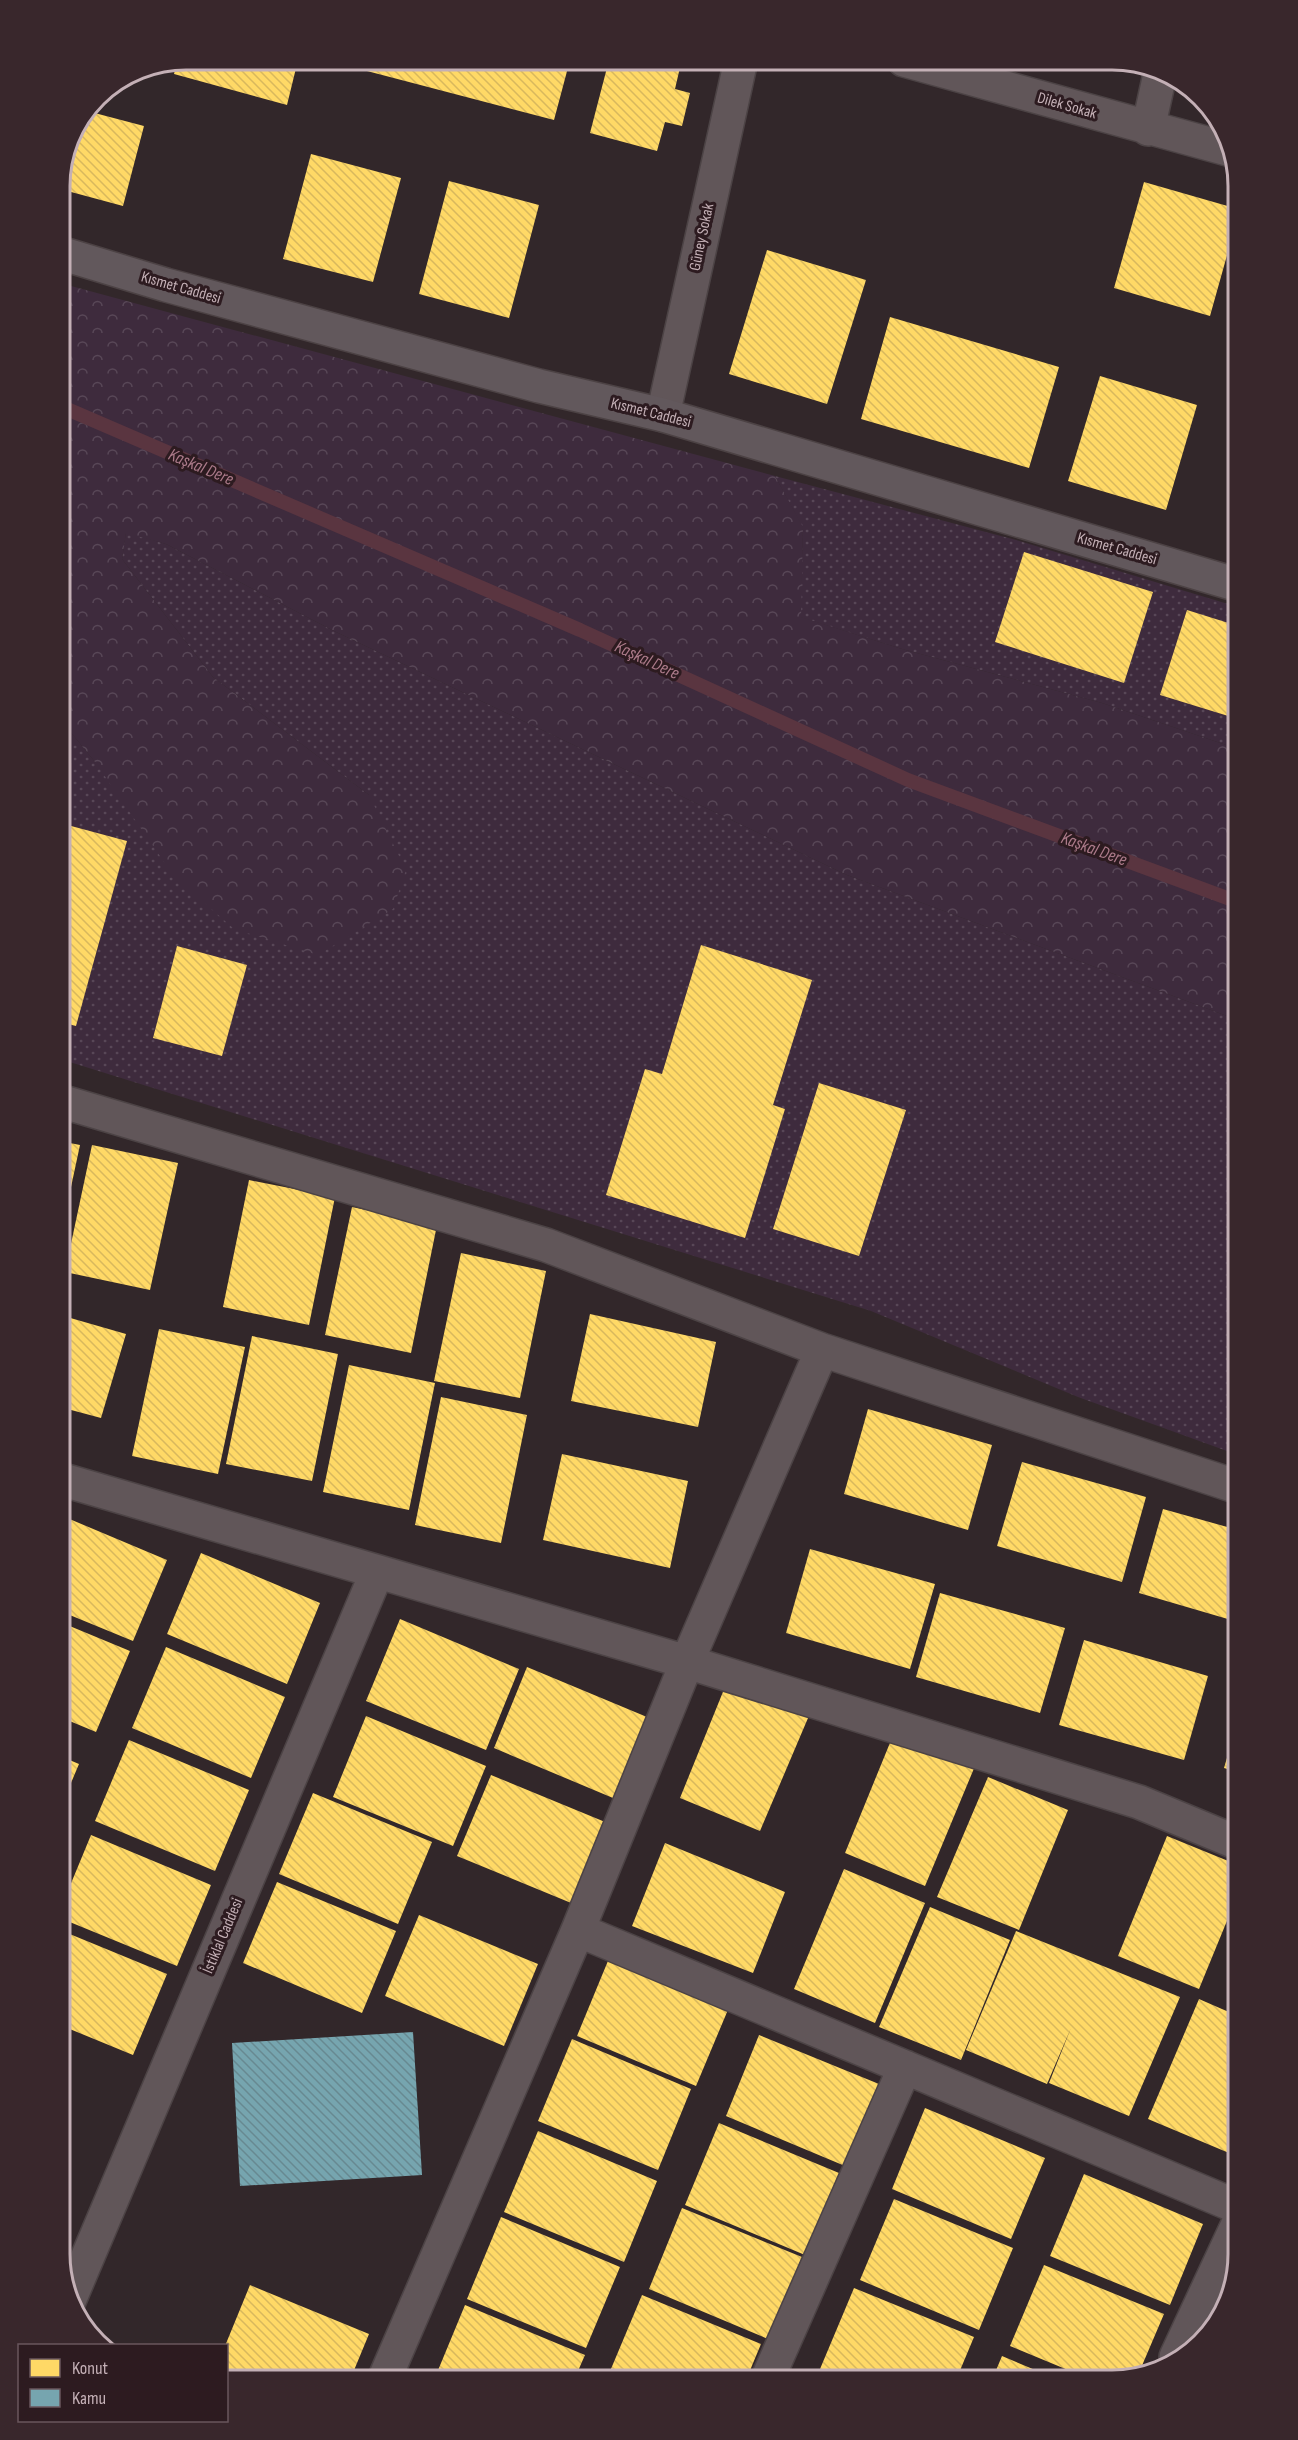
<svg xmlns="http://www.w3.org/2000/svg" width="1298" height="2440" font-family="'Sofia Sans Condensed',sans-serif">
  <defs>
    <pattern id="green-dots" width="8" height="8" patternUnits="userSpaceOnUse" patternTransform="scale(1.5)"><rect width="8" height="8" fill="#3e2b3d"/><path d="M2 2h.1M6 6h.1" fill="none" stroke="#584757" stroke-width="1.8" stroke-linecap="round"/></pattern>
    <pattern id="forest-crowns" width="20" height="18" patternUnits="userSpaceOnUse" patternTransform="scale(1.5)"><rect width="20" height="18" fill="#3e2b3d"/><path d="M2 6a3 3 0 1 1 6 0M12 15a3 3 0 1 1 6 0" fill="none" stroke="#584757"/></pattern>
    <pattern id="homes-back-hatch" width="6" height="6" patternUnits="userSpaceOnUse" patternTransform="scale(1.5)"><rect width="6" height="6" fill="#ffd966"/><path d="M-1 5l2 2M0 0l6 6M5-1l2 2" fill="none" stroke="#d8b85d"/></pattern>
    <pattern id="public-back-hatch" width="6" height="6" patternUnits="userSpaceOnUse" patternTransform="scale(1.5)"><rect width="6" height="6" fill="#76a5af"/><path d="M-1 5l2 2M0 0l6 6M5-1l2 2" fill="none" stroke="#678991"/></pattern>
  </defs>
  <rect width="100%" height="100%" fill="#32272a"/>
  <!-- green -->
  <path fill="url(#green-dots)" d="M775,476L1016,540L1238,607V749L1102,703L902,649L800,617L803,528Z
    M126,532L166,544L334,631L847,875L1238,1020V1455L1078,1397L871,1311L60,1059V719L95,762L369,795L213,677L122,559Z"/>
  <!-- forest -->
  <path fill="url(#forest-crowns)" d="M60,283L775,476L803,527L801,617L902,649L1102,703L1238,749V1020L847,875L334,631L166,544L126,533L122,559L213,677L369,795L406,870L393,909L318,955L234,929L173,875L95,762L60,719Z"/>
  <!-- homes -->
  <path fill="url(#homes-back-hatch)" d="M186,60H298L287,105L174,74L177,62Z
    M325,60H570L554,120Z
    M609,60H669L681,63L675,89L690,93L682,126L665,122L657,151L590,133Z
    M87,111L144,126L123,206L60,189V178L73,131Z
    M311,154L401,178L373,282L283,259Z
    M449,181L539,205L509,318L419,294Z
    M1144,182L1238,209V216L1210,316L1114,288Z
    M767,250L866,280L827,404L729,374Z
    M890,317L1059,367L1029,468L861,419Z
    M1100,376L1197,405L1166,510L1068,481Z
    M1024,552L1153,592L1124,683L995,642Z
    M1187,610L1238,626V719L1160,695Z
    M60,823L127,841L76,1026L60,1022Z
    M701,945L812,980L773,1105L785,1109L745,1238L606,1195L645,1069L662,1074Z
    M177,946L247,965L222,1056L153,1038Z
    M819,1083L906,1110L859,1256L773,1229Z
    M60,1141L80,1145L61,1234H60Z
    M92,1145L178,1163L150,1290L65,1272Z
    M249,1180L335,1197L309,1325L223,1307Z
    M352,1207L437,1225L411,1353L325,1335Z
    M461,1253L546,1271L520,1398L434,1381Z
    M590,1314L716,1342L698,1427L571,1401Z
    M60,1315L126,1334L101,1418L60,1407Z
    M159,1329L245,1347L218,1474L132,1456Z
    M252,1336L338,1354L312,1481L226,1464Z
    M349,1365L435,1383L409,1510L323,1492Z
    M441,1397L527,1415L501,1543L415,1525Z
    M868,1409L992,1445L968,1530L844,1494Z
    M562,1454L688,1481L670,1568L543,1540Z
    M1022,1462L1146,1497L1122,1582L997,1546Z
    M1163,1509L1238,1530V1622L1139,1593Z
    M60,1515L167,1560L133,1641L60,1611Z
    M810,1549L935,1584L910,1669L786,1633Z
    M201,1553L320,1603L287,1684L167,1634Z
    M940,1593L1065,1628L1040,1713L916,1677Z
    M400,1619L519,1669L486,1750L366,1701Z
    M60,1622L130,1651L96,1732L60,1717Z
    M1084,1640L1208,1676L1184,1760L1059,1725Z
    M166,1647L285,1697L251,1778L132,1728Z
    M527,1667L647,1717L613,1798L494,1748Z
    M729,1677L811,1711L760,1831L680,1798Z
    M366,1716L486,1766L453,1846L333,1797Z
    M1237,1724H1238V1772L1224,1768Z
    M894,1733L975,1766L925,1886L845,1853Z
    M129,1740L249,1790L215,1871L95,1821Z
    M60,1756L79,1764L60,1809Z
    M491,1775L610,1824L576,1905L457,1856Z
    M988,1777L1068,1810L1019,1930L937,1897Z
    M313,1793L432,1842L398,1924L279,1874Z
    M91,1835L211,1885L177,1966L60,1918V1910Z
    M1167,1836L1238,1865V1894L1199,1989L1118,1956Z
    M665,1843L785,1892L753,1973L632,1926Z
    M844,1869L925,1903L875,2023L794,1989Z
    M277,1882L396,1931L362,2013L243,1963Z
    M930,1907L1010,1940L961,2060L879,2027Z
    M419,1915L538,1964L504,2046L385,1996Z
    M60,1930L167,1974L133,2055L60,2025Z
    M1016,1931L1180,1997L1129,2116L1049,2083L1071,2028L1047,2084L966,2050Z
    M610,1956L730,2005L696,2086L577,2036Z
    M1199,1999L1238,2016V2132L1229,2153L1148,2119Z
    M759,2035L879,2084L845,2166L726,2116Z
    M572,2039L691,2089L658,2170L538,2121Z
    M925,2108L1045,2158L1011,2239L892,2189Z
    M719,2123L839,2173L805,2255L685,2205Z
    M538,2131L657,2181L624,2262L504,2212Z
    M1084,2174L1203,2224L1170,2305L1050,2256Z
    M894,2199L1013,2248L979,2330L860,2280Z
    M682,2208L802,2257L768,2339L649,2289Z
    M501,2217L620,2267L586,2348L467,2299Z
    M1044,2265L1164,2314L1138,2375L1112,2380H1092L1010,2346Z
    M250,2285L369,2334L350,2380H251L226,2370V2346H225Z
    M854,2288L974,2337L956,2380H847L820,2369Z
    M642,2295L761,2344L746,2380H617L608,2376Z
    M465,2305L585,2355L574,2380H434Z
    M1002,2356L1059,2380H992Z"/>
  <!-- public -->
  <path fill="url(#public-back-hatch)" d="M413,2032L422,2175L240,2186L232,2043Z"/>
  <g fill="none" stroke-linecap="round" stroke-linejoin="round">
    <!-- stream -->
    <path stroke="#5a3540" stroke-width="14" d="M60,406L580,630L908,780L1238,902"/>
    <!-- minor casing -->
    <g stroke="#4c4345" stroke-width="36">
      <path id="minor" d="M904,60L1231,150
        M1148,129L1160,74
        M663,415L741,60
        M60,1101L546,1245L822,1350L1238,1487
        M60,1479L687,1662L1139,1802L1238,1843
        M578,1930L1238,2207
        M69,2301L377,1572
        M1176,2357L1238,2224
        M384,2380L578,1930L687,1662L822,1350
        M767,2380L905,2067"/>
    </g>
    <!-- major casing -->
    <g stroke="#4c4244" stroke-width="36">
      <path id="major" d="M60,253L166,285L539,386L663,415L1238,585"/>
    </g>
    <!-- minor -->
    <use href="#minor" stroke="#615659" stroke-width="33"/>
    <!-- major -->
    <use href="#major" stroke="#62585c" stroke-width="33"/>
  </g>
  <g text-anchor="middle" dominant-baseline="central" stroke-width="6" stroke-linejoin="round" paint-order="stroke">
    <!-- street labels -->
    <g font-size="16" fill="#c4b0b6" stroke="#2d1b20">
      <text transform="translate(1067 106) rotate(16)">Dilek Sokak</text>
      <text transform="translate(702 237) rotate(-78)">Güney Sokak</text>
      <text transform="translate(181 288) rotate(16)">Kısmet Caddesi</text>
      <text transform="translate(651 413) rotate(14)">Kısmet Caddesi</text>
      <text transform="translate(1117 549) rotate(16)">Kısmet Caddesi</text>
      <text transform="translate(223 1936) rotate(-67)">İstiklal Caddesi</text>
    </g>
    <!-- water labels -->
    <g font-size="18" font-style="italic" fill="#ab7a89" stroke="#2d1b20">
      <text transform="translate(201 467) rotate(23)">Kaşkal Dere</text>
      <text transform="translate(647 660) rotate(25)">Kaşkal Dere</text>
      <text transform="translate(1094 849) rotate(20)">Kaşkal Dere</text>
    </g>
  </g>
  <!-- crop -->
  <path d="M0 0H1298V2440H0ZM186 70H1112A116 116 0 0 1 1228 186V2254A116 116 0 0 1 1112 2370H186A116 116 0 0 1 70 2254V186A116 116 0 0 1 186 70Z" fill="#39272c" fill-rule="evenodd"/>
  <path fill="none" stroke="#c4b0b6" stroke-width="3" d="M186 70H1112A116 116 0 0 1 1228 186V2254A116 116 0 0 1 1112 2370H186A116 116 0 0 1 70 2254V186A116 116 0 0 1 186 70Z"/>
  <!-- legend -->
  <rect x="18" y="2344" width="210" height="78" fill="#2d1b20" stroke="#69575c" stroke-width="1.5"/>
  <rect x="30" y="2359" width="30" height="18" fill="#ffd966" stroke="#69575c" stroke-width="1.5"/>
  <text x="72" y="2374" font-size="18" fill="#c4b0b6">Konut</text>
  <rect x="30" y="2389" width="30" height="18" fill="#76a5af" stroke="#69575c" stroke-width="1.5"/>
  <text x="72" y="2404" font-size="18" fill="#c4b0b6">Kamu</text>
</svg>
